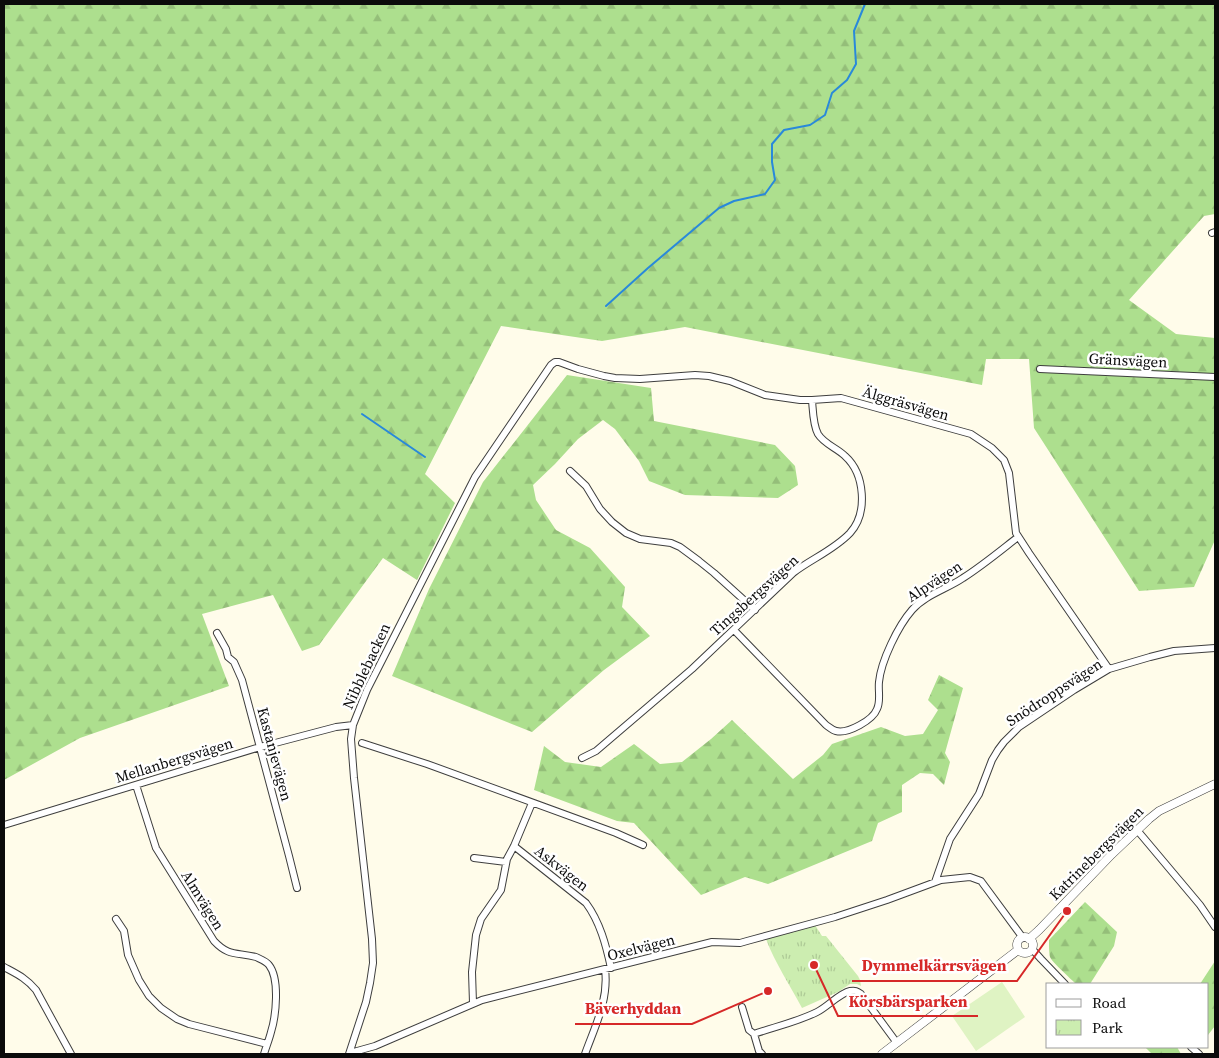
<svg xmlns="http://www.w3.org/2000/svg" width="1219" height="1058" font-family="'Source Serif 4',serif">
  <defs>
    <pattern id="forest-firs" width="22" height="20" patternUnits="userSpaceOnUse" patternTransform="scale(1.25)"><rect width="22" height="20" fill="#addf8e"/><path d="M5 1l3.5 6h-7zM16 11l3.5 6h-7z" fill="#94be79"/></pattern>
    <pattern id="park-tufts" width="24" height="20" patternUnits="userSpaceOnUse" patternTransform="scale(1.25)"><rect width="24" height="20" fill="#ccedb0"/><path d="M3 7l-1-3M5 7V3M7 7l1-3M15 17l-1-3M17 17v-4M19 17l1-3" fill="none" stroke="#aeca96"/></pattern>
  </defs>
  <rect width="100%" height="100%" fill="#fffcea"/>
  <!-- forest -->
  <path fill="url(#forest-firs)" d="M4,4H1215V214L1204,216L1129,300L1176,334L1215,338V540L1194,587L1139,591L1034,428L1029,359H986L982,385L685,327L602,341L501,326L425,474L455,503L417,580L383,558L319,645L302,651L273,595L202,614L229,686L80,738L4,780Z
    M567,375L651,388L654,421L775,445L795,466L798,485L778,498L685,495L649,481L639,461L615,429L603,420L578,439L555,464L533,485L536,500L556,530L590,548L625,587L622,607L650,636L604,670L532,732L392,676L429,589L483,482Z
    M939,675L963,688L945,753L950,762L944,785L933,774L920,773L902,785V812L878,823L872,841L768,884L745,877L701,895L634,823L617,821L534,790L544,746L565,762L601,767L634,744L660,764L682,762L711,739L732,720L793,779L823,755L832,744L881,727L905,736L923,734L938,710L928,700Z
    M1085,902L1117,932L1114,946L1090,984H1076C1071,979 1052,962 1050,957C1049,953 1049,944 1049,940Z
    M1215,961V1026L1208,1035V984H1200Z
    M1145,1047H1177L1181,1054H1150L1151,1053Z"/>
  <!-- park -->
  <path fill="url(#park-tufts)" d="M815,925L822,936H826L858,976L860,980L861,986L857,984H850L838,992L802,1008C790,985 775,963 766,939Z"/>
  <!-- pitch -->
  <path fill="#dff3c3" d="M1002,982L1025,1017L976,1051L952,1016Z"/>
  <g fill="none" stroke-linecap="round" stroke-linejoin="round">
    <!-- stream -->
    <path stroke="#2989da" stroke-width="2" d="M606,306L648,268L719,208L734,201L765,194L775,180L772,162V144L784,130L810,125L825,115L832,93L847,80L856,64L854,31L865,4
      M362,414L425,457"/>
    <!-- minor casing -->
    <g stroke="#3e3e3e" stroke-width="8">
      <path id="minor" d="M1212,233L1215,232
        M1040,369L1215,377
        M570,471L586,486L600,509L612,522L626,533L640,539L671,543L680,547L699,561L714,573L755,610
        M734,630L826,725C829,727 832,730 836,731C848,734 873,720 877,709C881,701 878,691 879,682C881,661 898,626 912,610C925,595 947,589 963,578C982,566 1000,551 1018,537
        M217,633L226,649L228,657L234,662L242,680L289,856L297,888
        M362,743L427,764L616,833L643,845
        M582,758L596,751L692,669L793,573C811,559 834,550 850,533C868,513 865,474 845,456C837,448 824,444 818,434C813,425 813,411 812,400
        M136,785L156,848L214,941C229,957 237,952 256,957C260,959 266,961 269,965C280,979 276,1016 271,1032C269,1040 266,1047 264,1054
        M4,825L260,747L336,727L353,725
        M1137,830L1200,905L1215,927
        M514,846L586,903C600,922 606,945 611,968
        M474,858L506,862
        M935,882L950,839L979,794L992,760L998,750L1004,742L1019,727L1074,690L1109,669L1150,657L1174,651L1215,648
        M116,919L124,931L128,955L139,980L149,996L161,1008L177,1019L189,1024L267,1044
        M1032,949L1041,959L1065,984
        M4,967C17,974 26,978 36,990L71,1054
        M473,1003L472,972L476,935L481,919L501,890L507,859L514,846L532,803
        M742,1007L749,1030L754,1034L759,1051L762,1054
        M754,1034C774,1027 797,1022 817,1012C827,1007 840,993 850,991C855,990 857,991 861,994L897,1043
        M1191,1047L1199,1054
        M350,1053L375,1046L482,1000L712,942L740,943L747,941L835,917L887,900L941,880L970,877L981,881L1023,938
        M349,1054L366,1002L370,983L373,963L372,939L354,778L351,739L353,725L367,690L475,477L551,365L555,362H559L578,369L604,376L615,378L640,379L695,375L709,376L730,381L765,395L800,400H812L841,398L971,434L992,448L1004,460L1009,473L1016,533L1029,553L1109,669
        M585,1054C595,1026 609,1000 605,969"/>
    </g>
    <!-- tertiary casing -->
    <g stroke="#3e3e3e" stroke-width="9">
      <path id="tertiary" d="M1017 945a8 8 0 1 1 16 0a8 8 0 1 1-16 0Z
        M1029,939L1039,930L1112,854L1149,819L1159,811L1215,784
        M882,1054L1018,950"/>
    </g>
    <!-- minor -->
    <use href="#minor" stroke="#fff" stroke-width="6"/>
    <!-- tertiary -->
    <use href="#tertiary" stroke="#fff" stroke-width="8"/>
  </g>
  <g text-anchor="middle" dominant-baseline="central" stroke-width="5" stroke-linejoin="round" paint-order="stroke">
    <!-- street labels -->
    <g font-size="15" fill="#0b0b0b" stroke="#fff">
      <text transform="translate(1128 360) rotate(3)">Gränsvägen</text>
      <text transform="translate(906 403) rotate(16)">Älggräsvägen</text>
      <text transform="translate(934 581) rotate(-33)">Alpvägen</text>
      <text transform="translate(754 595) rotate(-42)">Tingsbergsvägen</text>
      <text transform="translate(366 666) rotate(-65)">Nibblebacken</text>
      <text transform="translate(1054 692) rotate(-33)">Snödroppsvägen</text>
      <text transform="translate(275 754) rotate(75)">Kastanjevägen</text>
      <text transform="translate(174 760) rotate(-17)">Mellanbergsvägen</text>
      <text transform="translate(1096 853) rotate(-45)">Katrinebergsvägen</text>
      <text transform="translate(562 868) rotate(38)">Askvägen</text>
      <text transform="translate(203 900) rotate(58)">Almvägen</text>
      <text transform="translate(641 947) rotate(-14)">Oxelvägen</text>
    </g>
  </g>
  <!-- callouts -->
  <path fill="none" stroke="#d62828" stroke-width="2" d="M1067 911L1017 981H852M814 965L838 1016H978M768 991L692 1024H575"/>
  <g fill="#d62828" stroke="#fff" stroke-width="2">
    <circle cx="1067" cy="911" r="5"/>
    <circle cx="814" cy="965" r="5"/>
    <circle cx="768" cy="991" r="5"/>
  </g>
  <g font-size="16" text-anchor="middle" font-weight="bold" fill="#d62828" stroke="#fff" stroke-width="5" stroke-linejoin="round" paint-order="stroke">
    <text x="934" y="971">Dymmelkärrsvägen</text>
    <text x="908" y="1007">Körsbärsparken</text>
    <text x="633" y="1014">Bäverhyddan</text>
  </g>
  <!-- border -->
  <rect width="1219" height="1058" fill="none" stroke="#0b0b0b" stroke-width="10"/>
  <!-- legend -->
  <rect x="1046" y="983" width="162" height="65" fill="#ffffff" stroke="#9d9d9d"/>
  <rect x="1056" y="999" width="25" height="8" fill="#ffffff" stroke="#9d9d9d"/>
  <text x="1092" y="1008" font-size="15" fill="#0b0b0b">Road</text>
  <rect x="1056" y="1020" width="25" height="15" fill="url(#park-tufts)" stroke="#9d9d9d"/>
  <text x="1092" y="1033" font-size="15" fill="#0b0b0b">Park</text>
</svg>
